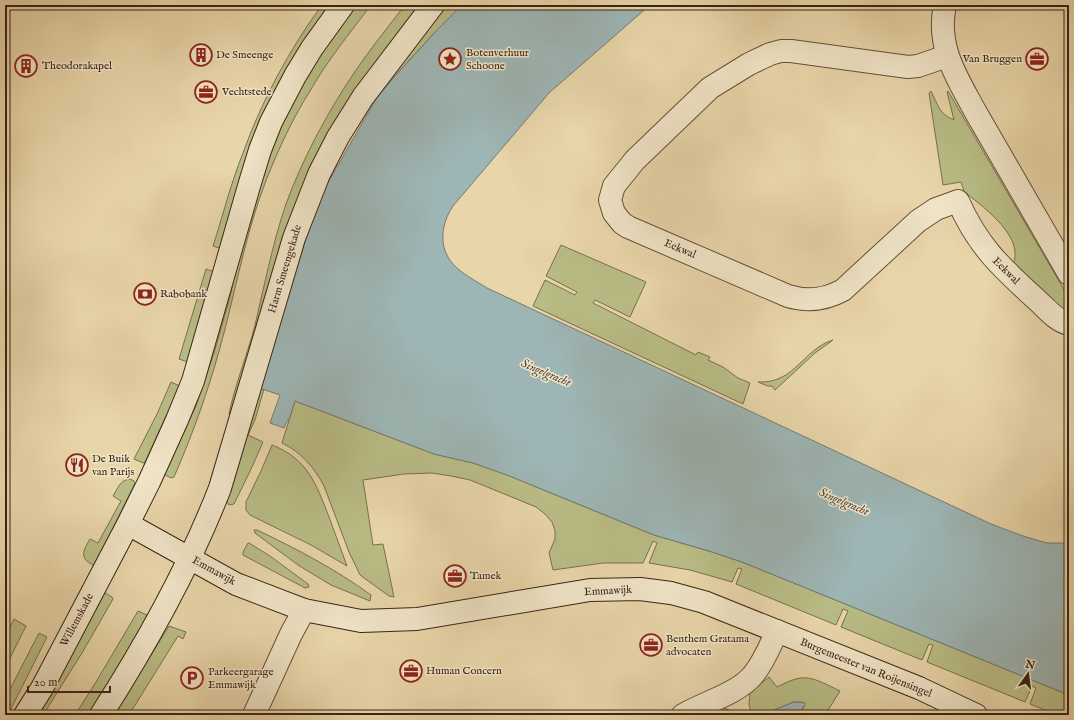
<svg xmlns="http://www.w3.org/2000/svg" width="1074" height="720" font-family="'IM FELL English',serif">
  <rect width="100%" height="100%" fill="#e8d5a9"/>
  <filter id="stains"><feTurbulence type="fractalNoise" baseFrequency=".005" numOctaves="4"/><feColorMatrix values="0 0 0 0 .2 0 0 0 0 .09 0 0 0 0 .02 0 0 0 .5 -.17"/></filter>
  <radialGradient id="worn" r=".72"><stop offset=".6" stop-color="#630" stop-opacity="0"/><stop offset="1" stop-color="#630" stop-opacity=".3"/></radialGradient>
  <!-- green -->
  <path fill="#b9bc85" stroke="#7a704d" d="M322,5H335L222,249L213,246C223,215 231,183 243,153C262,100 289,50 322,5Z
    M350,5H371C350,33 327,61 310,91C293,118 279,148 267,178C248,226 238,278 225,329C212,380 195,429 174,477L171,478L165,475V473L196,406L214,353L230,297L240,250L277,124Z
    M405,5H425L370,76L231,416L229,414C235,385 246,358 254,329C264,288 272,245 286,204C303,158 327,113 354,73C370,49 388,27 405,5Z
    M441,5H462L437,30L395,76L389,84L383,80Z
    M931,91C938,105 939,114 954,120L947,92L948,91L1069,298V307L1064,310L1013,264C1025,238 985,208 967,194H965L961,182L943,185L929,93Z
    M561,245L646,282L630,317L595,300L593,303L696,355L698,352L710,357L708,360L723,367L738,378L750,383L743,404L533,306L545,280L575,295L577,292L546,276Z
    M206,269L215,272L188,362L179,359Z
    M833,340L815,353L775,390L772,386H768L758,382C795,384 803,349 833,340Z
    M171,382L180,386L145,462L143,463L134,459L157,414Z
    M259,388L264,389L255,420L248,435L263,442L252,467L234,504L229,505L227,502L229,485Z
    M295,401L434,454L473,463L507,475L654,535L709,551L742,562L1069,695V715H1057L1030,704L1036,688L1032,686L1025,702L927,662L933,645L929,644L922,660L841,627L848,611L843,609L836,625L736,584L742,569L738,568L732,582L690,570L649,563L657,543L653,541L643,563H603L553,570L549,553L555,539V531L552,522L546,515L536,507L470,480L451,476L432,473L404,474L363,480L373,545L383,544L394,597L389,596L360,575L349,552L324,486C314,467 301,452 282,443Z
    M272,445C308,459 316,484 329,517C335,533 341,550 347,566L311,545L250,515L246,510V502L261,471Z
    M130,479L134,481L135,483L96,563L93,565C79,558 83,551 90,539L98,543L121,501L113,496C118,488 120,480 130,479Z
    M254,530H257C297,549 335,569 371,595L370,601L331,585L298,565L255,533Z
    M249,543L270,556L308,584L309,587L305,588L243,555V552L248,543Z
    M102,591L112,597L113,599L82,653L43,715H33Z
    M138,611L147,615V618L104,690L87,715H75L96,682Z
    M14,619L26,626L5,668V638Z
    M169,626L186,632L183,639L178,636L129,715H114Z
    M39,633L47,637L8,715H5V699Z
    M769,677L777,687C785,683 793,679 801,678C813,676 829,686 840,691L825,715H795L802,710L805,705L801,702H794L769,712L765,715H752L749,705L750,692Z
    M721,708L727,709L736,715H700Z"/>
  <!-- water -->
  <path fill="#9db5b4" stroke="#757b74" d="M462,5H650L549,93L453,206C441,224 438,247 453,264C462,274 476,281 487,288L991,524L1023,536L1047,543H1069V695L742,562L709,551L654,535L507,475L473,463L434,454L295,401L289,420L287,421L284,428L270,423L280,395L259,388L318,200L376,99L395,76L437,30Z
    M794,702L805,703V705L796,715H765L769,712Z"/>
  <g fill="none" stroke-linecap="round" stroke-linejoin="round">
    <!-- minor casing -->
    <g stroke="#66503a" stroke-width="24">
      <path id="minor" d="M945,5C936,46 956,76 975,111L1069,274
        M947,56L918,66L908,67L791,51H781L770,54L749,64L710,88L635,160L614,186L610,200L614,213L622,223L628,227L788,296C808,302 825,300 843,290L918,221L936,209L958,201C978,247 1002,268 1038,301C1047,309 1056,321 1069,324
        M254,715L291,634L304,610
        M683,715C703,703 739,693 753,675C764,662 770,646 777,631"/>
    </g>
    <!-- secondary casing -->
    <g stroke="#3a2415" stroke-width="24">
      <path id="secondary" d="M128,524L236,584L304,610L361,621L417,619L590,590L640,589L671,593L704,602L919,688L976,715
        M25,715L42,688L128,524L149,482L177,420L193,381L249,186L260,150L271,122L295,76L312,48L343,5
        M101,715C147,643 189,568 220,488L294,238L319,174L338,137L363,97L433,5"/>
    </g>
    <!-- minor -->
    <use href="#minor" stroke="#f0e4c7" stroke-width="22"/>
    <!-- secondary -->
    <use href="#secondary" stroke="#f0e4c7" stroke-width="22"/>
  </g>
  <!-- icons -->
  <defs>
    <g id="building-ring" transform="scale(1.15)"><circle r="9.5" fill="#f0e4c7" stroke="#8f2418" stroke-width="1.5"/><path d="M-4-6H4V6H1V3H-1V6H-4ZM-2.5-4.3h1.7v1.8h-1.7ZM.8-4.3h1.7v1.8H.8ZM-2.5-1h1.7V.8h-1.7ZM.8-1h1.7V.8H.8Z" fill="#8f2418"/></g>
    <g id="sight-ring" transform="scale(1.15)"><circle r="9.5" fill="#f0e4c7" stroke="#8f2418" stroke-width="1.5"/><path d="M0-6L1.8-2.2L6-1.7L2.9 1.2L3.7 5.4L0 3.3L-3.7 5.4L-2.9 1.2L-6-1.7L-1.8-2.2Z" fill="#8f2418"/></g>
    <g id="office-ring" transform="scale(1.15)"><circle r="9.5" fill="#f0e4c7" stroke="#8f2418" stroke-width="1.5"/><path d="M-6-3h4V-5.5h4V-3h4V5H-6ZM-1-4.5V-3h2v-1.5ZM-6 0V1H6V0Z" fill="#8f2418"/></g>
    <g id="bank-ring" transform="scale(1.15)"><circle r="9.5" fill="#f0e4c7" stroke="#8f2418" stroke-width="1.5"/><path d="M-6-4H6V4H-6ZM0-2.3a2.3 2.3 0 1 0 0 4.6a2.3 2.3 0 1 0 0-4.6Z" fill="#8f2418"/></g>
    <g id="restaurant-ring" transform="scale(1.15)"><circle r="9.5" fill="#f0e4c7" stroke="#8f2418" stroke-width="1.5"/><path d="M-5-6h1v4h1v-4h1v4h1v-4h1v5L-1.5 .5V6h-2V.5L-5-1ZM5-6V6H3V1.5H1.5Q1.5-4 5-6Z" fill="#8f2418"/></g>
    <g id="parking-ring" transform="scale(1.15)"><circle r="9.5" fill="#f0e4c7" stroke="#8f2418" stroke-width="1.5"/><path d="M-3.5-5.5H1a3.5 3.5 0 0 1 0 7H-1V5.5H-3.5ZM-1-3.4V-.6H.8a1.4 1.4 0 0 0 0-2.8Z" fill="#8f2418"/></g>
  </defs>
  <g fill-rule="evenodd">
    <use href="#building-ring" x="201" y="55"/>
    <use href="#sight-ring" x="450" y="59"/>
    <use href="#office-ring" x="1037" y="59"/>
    <use href="#building-ring" x="26" y="66"/>
    <use href="#office-ring" x="206" y="92"/>
    <use href="#bank-ring" x="145" y="294"/>
    <use href="#restaurant-ring" x="77" y="465"/>
    <use href="#office-ring" x="455" y="576"/>
    <use href="#office-ring" x="651" y="645"/>
    <use href="#office-ring" x="411" y="671"/>
    <use href="#parking-ring" x="192" y="678"/>
  </g>
  <g text-anchor="middle" dominant-baseline="central" stroke-width="3" stroke-linejoin="round" paint-order="stroke">
    <!-- poi labels -->
    <g font-size="11" fill="#3a2415" stroke="#f0e4c7" text-anchor="start">
      <text x="466" y="53">Botenverhuur<tspan x="466" dy="13">Schoone</tspan></text>
      <text x="216" y="55">De Smeenge</text>
      <text x="1022" y="59" text-anchor="end">Van Bruggen</text>
      <text x="42" y="66">Theodorakapel</text>
      <text x="222" y="92">Vechtstede</text>
      <text x="160" y="294">Rabobank</text>
      <text x="92" y="459">De Buik<tspan x="92" dy="13">van Parijs</tspan></text>
      <text x="470" y="576">Tamek</text>
      <text x="666" y="639">Benthem Gratama<tspan x="666" dy="13">advocaten</tspan></text>
      <text x="426" y="671">Human Concern</text>
      <text x="208" y="672">Parkeergarage<tspan x="208" dy="13">Emmawijk</tspan></text>
    </g>
    <!-- street labels -->
    <g font-size="11" fill="#3a2415" stroke="#f0e4c7">
      <text transform="translate(680 249) rotate(23)">Eekwal</text>
      <text transform="translate(285 269) rotate(-73)">Harm Smeengekade</text>
      <text transform="translate(1006 271) rotate(45)">Eekwal</text>
      <text transform="translate(214 571) rotate(29)">Emmawijk</text>
      <text transform="translate(608 591) rotate(-3)">Emmawijk</text>
      <text transform="translate(77 620) rotate(-62)">Willemskade</text>
      <text transform="translate(866 668) rotate(22)">Burgemeester van Roijensingel</text>
    </g>
    <!-- water labels -->
    <g font-size="12" font-style="italic" fill="#53483d" stroke="#f0e4c7">
      <text transform="translate(546 373) rotate(23)">Singelgracht</text>
      <text transform="translate(844 502) rotate(23)">Singelgracht</text>
    </g>
  </g>
  <!-- margin -->
  <rect width="1074" height="720" fill="none" stroke="#e8d5a9" stroke-width="20"/>
  <rect x="6" y="6" width="1062" height="708" fill="none" stroke="#3a2415" stroke-width="2"/>
  <rect x="10" y="10" width="1054" height="700" fill="none" stroke="#3a2415"/>
  <!-- north arrow -->
  <g transform="translate(1028 674) rotate(14)" stroke="#f0e4c7" stroke-width="3" paint-order="stroke">
  <path d="M0-3L7 15L0 10L-7 15Z" fill="#3a2415"/>
  <text y="-6" font-size="11" font-weight="bold" text-anchor="middle" fill="#3a2415">N</text>
  </g>
  <!-- scale -->
  <path d="M28 686v6h82v-6" fill="none" stroke="#3a2415" stroke-width="2"/>
  <text x="34" y="686" font-size="12" fill="#3a2415" stroke="#f0e4c7" stroke-width="3" paint-order="stroke">20 m</text>
  <rect width="100%" height="100%" filter="url(#stains)"/>
  <rect width="100%" height="100%" fill="url(#worn)"/>
</svg>
